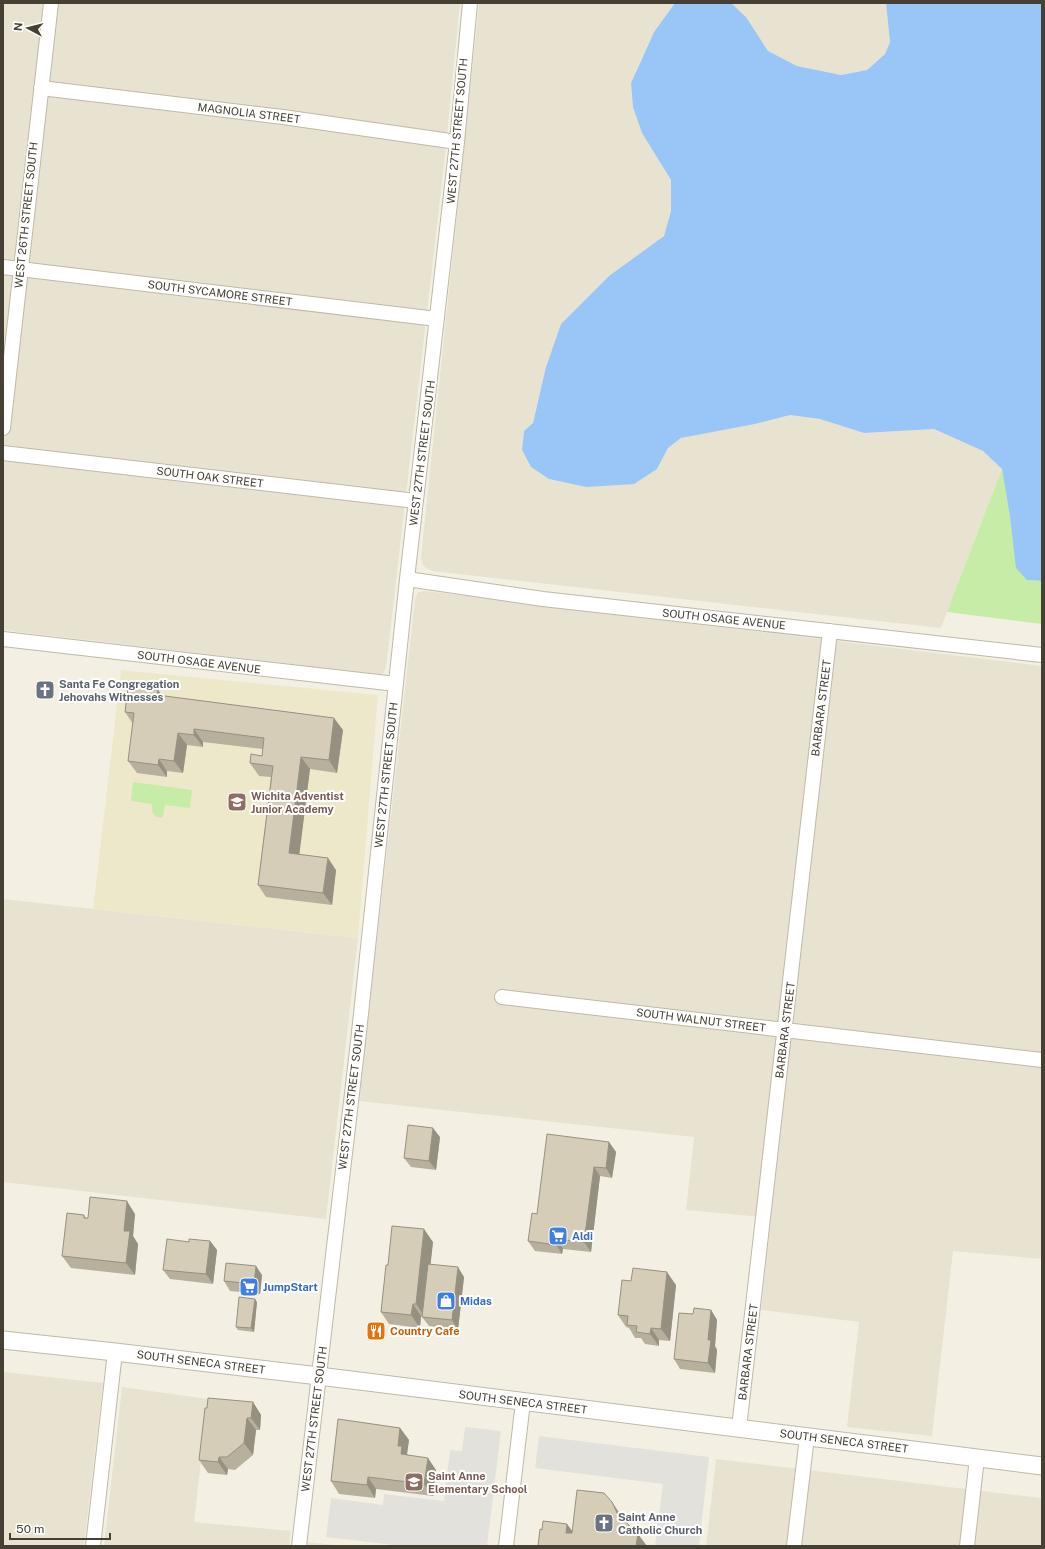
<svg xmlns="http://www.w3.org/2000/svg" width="1045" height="1549" font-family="'Public Sans',sans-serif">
  <rect width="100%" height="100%" fill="#f3f0e3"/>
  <!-- residential -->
  <path fill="#e8e3d0" d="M3,3H460L444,165L386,668L382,675L3,630Z
    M479,3H675L654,32L642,57L631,83L642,133L671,180V211L664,236L609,276L561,324L546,367L533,423L524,431L522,450L531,467L549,479L586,487L657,469L668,448L681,438L755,424L790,415L820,419L864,433L934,429L983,451L1002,469L941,628L432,571L423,566L421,557Z
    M731,3H886L890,42L885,54L867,70L841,75L797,66L768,51L746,17Z
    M426,591L1042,666V1259L953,1251L932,1436L847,1427L859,1322L761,1310L771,1218L686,1210L694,1137L359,1101L415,599L418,592Z
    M3,899L358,938L326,1219L3,1182Z
    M3,1372L103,1383L84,1546H3Z
    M122,1387L208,1399L194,1522L291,1531L289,1546H104Z
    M716,1459L1042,1498V1546H706Z
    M308,1542L343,1546H308Z"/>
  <!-- education -->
  <path fill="#eee8cb" d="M121,670L378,695L358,938L93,909Z"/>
  <!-- green -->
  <path fill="#c6eca7" d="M1002,469L1010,517L1027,580L1042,581V624L947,612Z
    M133,782L192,790L190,808L165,805L163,816L161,818L155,816L152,812V804L131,801Z"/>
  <!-- parking -->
  <path fill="#e3e1dc" d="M465,1427L501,1431L487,1546H402L326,1537L331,1498L383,1505L384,1494L444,1501L450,1450L462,1451Z
    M539,1436L709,1457L699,1546H655L663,1484L535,1468Z"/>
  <!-- water -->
  <path fill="#99c6f6" d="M675,3H731L746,17L768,51L797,66L841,75L867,70L885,54L890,42L886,3H1042V581L1027,580L1016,568L1010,517L1002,469L983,451L934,429L864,433L820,419L790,415L755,424L681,438L668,448L657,469L634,484L586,487L549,479L531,467L522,450L524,431L533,423L546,367L561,324L609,276L664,236L671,211V180L642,133L633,107L631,83L654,32Z"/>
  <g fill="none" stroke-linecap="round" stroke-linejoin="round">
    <!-- minor casing -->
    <g stroke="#bfb9a5" stroke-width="16">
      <path id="minor" d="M41,88L283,117L457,142
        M3,267L437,319
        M3,428L51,3
        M3,453L416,501
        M407,579L543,599L1042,655
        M3,639L396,684
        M502,997L1042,1060
        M739,1428L830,631
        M93,1546L115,1352
        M299,1546L358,1042L407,579L457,142L470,3
        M506,1546L523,1402
        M794,1546L807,1437
        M967,1546L977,1458"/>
    </g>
    <!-- tertiary casing -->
    <g stroke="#bfb9a5" stroke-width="19">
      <path id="tertiary" d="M3,1340L115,1352L319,1376L1042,1466"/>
    </g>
    <!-- minor -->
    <use href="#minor" stroke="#fff" stroke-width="14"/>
    <!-- tertiary -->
    <use href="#tertiary" stroke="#fff" stroke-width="17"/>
  </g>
  <!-- wall -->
  <path fill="#b7b09d" d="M163,696L343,730L337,773L310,769L299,854L336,870L332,905L266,897L258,885L271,777L259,776L250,763L262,756L263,749L203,742V747L187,745L183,773L167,771V777L137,773L128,761L133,724L125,712Z
    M440,1137L436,1170L411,1167L404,1158Z
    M609,1142L616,1152L612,1178L600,1176L591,1252L563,1249L562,1254L535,1251L528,1241L537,1214Z
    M135,1214L133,1236L138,1244L135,1275L71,1268L62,1256L84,1215L86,1218H88Z
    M210,1241L217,1250L213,1284L170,1279L163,1270L189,1242Z
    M433,1242L430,1264L464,1277L458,1330L429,1326L422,1317L421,1316L420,1328L389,1324L381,1312L388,1265Z
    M262,1275L260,1294L230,1291L224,1281Z
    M676,1285L670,1341L659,1340V1346L645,1344L641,1338H635L629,1328L626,1327L618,1315Z
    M257,1302L254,1332L238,1330L236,1327Z
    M711,1310L717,1320L715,1346L717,1350L715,1373L680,1369L674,1359L693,1314Z
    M253,1402L261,1415L260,1430H256L253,1455L235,1470L228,1469L227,1475L208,1473L199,1460L207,1408Z
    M400,1428L409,1440L407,1454L408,1455L436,1470L433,1496L376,1489L375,1498L339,1494L331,1481Z"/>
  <!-- shaded-wall -->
  <path fill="#959080" d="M158,690L167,702L157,695Z
    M334,718L343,730L337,773L329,760Z
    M194,729L203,742V747L194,735Z
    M178,733L187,745L183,773L174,761Z
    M301,757L310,769L298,865L289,853Z
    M159,759L167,771V777L158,765Z
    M328,858L336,870L332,905L323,893Z
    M433,1128L440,1137L436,1170L429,1161Z
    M609,1142L616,1152L612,1178L606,1168Z
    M594,1167L600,1176L591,1252L584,1242Z
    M127,1201L135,1214L133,1236L138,1244L135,1275L126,1263L124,1231Z
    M424,1229L433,1242L425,1317L416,1304Z
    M557,1239L563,1249L562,1254L556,1245Z
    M210,1241L217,1250L213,1284L206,1274Z
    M256,1266L262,1275L260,1294L254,1284Z
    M458,1267L464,1277L458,1330L452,1320Z
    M667,1272L676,1285L670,1341L661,1329Z
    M255,1299L257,1302L254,1332L251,1328Z
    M413,1304L421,1316L420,1328L411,1315Z
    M711,1310L717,1320L715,1346L717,1350L715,1373L708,1363V1340Z
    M651,1328L659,1340V1346L650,1334Z
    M253,1402L261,1415L260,1430L251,1418Z
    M247,1418L256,1430L253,1455L244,1443Z
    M400,1428L409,1440L407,1454L411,1459L401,1454L398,1446Z
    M219,1457L228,1469L227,1475L218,1462Z
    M428,1458L436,1470L433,1496L424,1484Z
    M368,1477L376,1489L375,1498L367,1485Z
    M612,1502L620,1514L627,1528L618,1515Z
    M567,1524L576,1536L566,1533Z
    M629,1525L638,1537V1534L647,1546H636L629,1532Z"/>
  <!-- building -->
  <path fill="#d5cdb7" stroke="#959080" d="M128,686L158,690L157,695L334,718L329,760L301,757L289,853L328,858L323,893L258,885L273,766L250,763L251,754L262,756L264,738L194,729V735L178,733L174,761L159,759L158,765L128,761L134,713L125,712Z
    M408,1125L433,1128L429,1161L404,1158Z
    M547,1134L609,1142L606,1168L594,1167L584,1242L557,1239L556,1245L528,1241L532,1213L537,1214Z
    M90,1197L127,1201L124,1231H130L126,1263L62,1256L67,1213L84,1215V1218H88Z
    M392,1226L424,1229L416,1304H413L411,1315L381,1312L386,1265H388Z
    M167,1239L189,1242V1239L210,1241L206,1274L163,1270Z
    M226,1263L256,1266L254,1284L224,1281Z
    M428,1264L458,1267L452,1320L422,1317Z
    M633,1268L667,1272L661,1329L651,1328L650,1334L636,1332L637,1326L627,1325L628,1316L618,1315L622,1280L631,1281Z
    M239,1297L255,1299L251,1328L236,1327Z
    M694,1308L711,1310L708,1340H711L708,1363L674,1359L679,1313L693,1314Z
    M208,1398L253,1402L251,1418H247L244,1443L227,1457H219L218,1462L199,1460L205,1408H207Z
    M338,1419L400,1428L398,1446H402L401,1454L428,1458L424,1484L368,1477L367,1485L331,1481Z
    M577,1490L604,1493L612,1502L618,1515L629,1525V1532L638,1534L636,1546H538L540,1529L542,1530L543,1521L567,1524L566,1533H572Z"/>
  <!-- icons -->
  <defs>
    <g id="church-square" transform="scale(1)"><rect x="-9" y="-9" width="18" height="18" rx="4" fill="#6b7280" stroke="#fff"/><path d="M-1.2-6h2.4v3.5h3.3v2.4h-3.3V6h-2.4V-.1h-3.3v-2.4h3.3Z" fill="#fff"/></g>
    <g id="school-square" transform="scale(1)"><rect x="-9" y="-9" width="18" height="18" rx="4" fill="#8d6e63" stroke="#fff"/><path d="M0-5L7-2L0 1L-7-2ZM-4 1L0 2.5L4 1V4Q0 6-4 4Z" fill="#fff"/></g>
    <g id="supermarket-square" transform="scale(1)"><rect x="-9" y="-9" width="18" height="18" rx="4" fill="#3f7fe0" stroke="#fff"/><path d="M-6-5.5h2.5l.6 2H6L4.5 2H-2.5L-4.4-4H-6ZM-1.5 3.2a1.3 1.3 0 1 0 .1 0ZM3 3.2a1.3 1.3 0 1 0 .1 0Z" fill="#fff"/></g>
    <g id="shop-square" transform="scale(1)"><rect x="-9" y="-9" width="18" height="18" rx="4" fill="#3f7fe0" stroke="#fff"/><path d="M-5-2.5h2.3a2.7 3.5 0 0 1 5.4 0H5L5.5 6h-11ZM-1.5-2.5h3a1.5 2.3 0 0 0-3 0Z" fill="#fff"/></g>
    <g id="restaurant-square" transform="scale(1)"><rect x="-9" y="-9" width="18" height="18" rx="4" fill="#e8710a" stroke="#fff"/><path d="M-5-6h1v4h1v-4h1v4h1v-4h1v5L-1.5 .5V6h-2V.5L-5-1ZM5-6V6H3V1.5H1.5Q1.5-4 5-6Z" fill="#fff"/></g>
  </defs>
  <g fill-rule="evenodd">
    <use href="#church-square" x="45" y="690"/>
    <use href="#school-square" x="237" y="802"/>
    <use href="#supermarket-square" x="558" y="1236"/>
    <use href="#supermarket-square" x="249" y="1287"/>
    <use href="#shop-square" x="446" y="1301"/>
    <use href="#restaurant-square" x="376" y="1331"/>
    <use href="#school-square" x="414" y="1482"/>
    <use href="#church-square" x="604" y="1523"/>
  </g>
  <g text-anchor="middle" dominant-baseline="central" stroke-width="4" stroke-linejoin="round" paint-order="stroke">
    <!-- street labels -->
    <g font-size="11" fill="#454033" stroke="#fff">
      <text transform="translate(249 113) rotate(7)">MAGNOLIA STREET</text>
      <text transform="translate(457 131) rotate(-85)">WEST 27TH STREET SOUTH</text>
      <text transform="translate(26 215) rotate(-84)">WEST 26TH STREET SOUTH</text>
      <text transform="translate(220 293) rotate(7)">SOUTH SYCAMORE STREET</text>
      <text transform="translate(422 453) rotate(-83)">WEST 27TH STREET SOUTH</text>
      <text transform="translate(210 477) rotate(7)">SOUTH OAK STREET</text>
      <text transform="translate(724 619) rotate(6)">SOUTH OSAGE AVENUE</text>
      <text transform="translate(199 662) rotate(7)">SOUTH OSAGE AVENUE</text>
      <text transform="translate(821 708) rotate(-83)">BARBARA STREET</text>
      <text transform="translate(386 775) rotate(-84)">WEST 27TH STREET SOUTH</text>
      <text transform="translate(701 1020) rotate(7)">SOUTH WALNUT STREET</text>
      <text transform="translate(785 1030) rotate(-83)">BARBARA STREET</text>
      <text transform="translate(351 1097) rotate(-83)">WEST 27TH STREET SOUTH</text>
      <text transform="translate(748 1352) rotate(-83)">BARBARA STREET</text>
      <text transform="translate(201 1362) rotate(7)">SOUTH SENECA STREET</text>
      <text transform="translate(523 1402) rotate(7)">SOUTH SENECA STREET</text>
      <text transform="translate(314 1419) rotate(-83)">WEST 27TH STREET SOUTH</text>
      <text transform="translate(844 1441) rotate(7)">SOUTH SENECA STREET</text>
    </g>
    <!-- worship labels -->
    <g font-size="11" font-weight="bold" fill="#5b616d" stroke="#fff" text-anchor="start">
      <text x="59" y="684">Santa Fe Congregation<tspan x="59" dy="13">Jehovahs Witnesses</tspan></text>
      <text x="618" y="1517">Saint Anne<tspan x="618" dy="13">Catholic Church</tspan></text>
    </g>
    <!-- education labels -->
    <g font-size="11" font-weight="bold" fill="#785e54" stroke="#fff" text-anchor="start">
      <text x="251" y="796">Wichita Adventist<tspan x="251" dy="13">Junior Academy</tspan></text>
      <text x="428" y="1476">Saint Anne<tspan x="428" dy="13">Elementary School</tspan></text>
    </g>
    <!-- shop labels -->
    <g font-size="11" font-weight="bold" fill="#366cbe" stroke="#fff" text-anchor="start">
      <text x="572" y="1236">Aldi</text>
      <text x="263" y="1287">JumpStart</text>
      <text x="460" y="1301">Midas</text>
    </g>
    <!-- food labels -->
    <g font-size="11" font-weight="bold" fill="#c56008" stroke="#fff" text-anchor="start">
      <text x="390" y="1331">Country Cafe</text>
    </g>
  </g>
  <!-- border -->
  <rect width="1045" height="1549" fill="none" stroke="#454033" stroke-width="8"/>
  <!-- north arrow -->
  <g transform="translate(28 28) rotate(277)" stroke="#ffffff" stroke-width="3" paint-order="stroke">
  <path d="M0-3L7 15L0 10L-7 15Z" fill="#454033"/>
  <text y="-6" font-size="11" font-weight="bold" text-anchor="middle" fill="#454033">N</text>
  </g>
  <!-- scale -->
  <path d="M10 1533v6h100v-6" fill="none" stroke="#454033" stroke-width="2"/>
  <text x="16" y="1533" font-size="12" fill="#454033" stroke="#ffffff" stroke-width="3" paint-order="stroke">50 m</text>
</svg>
